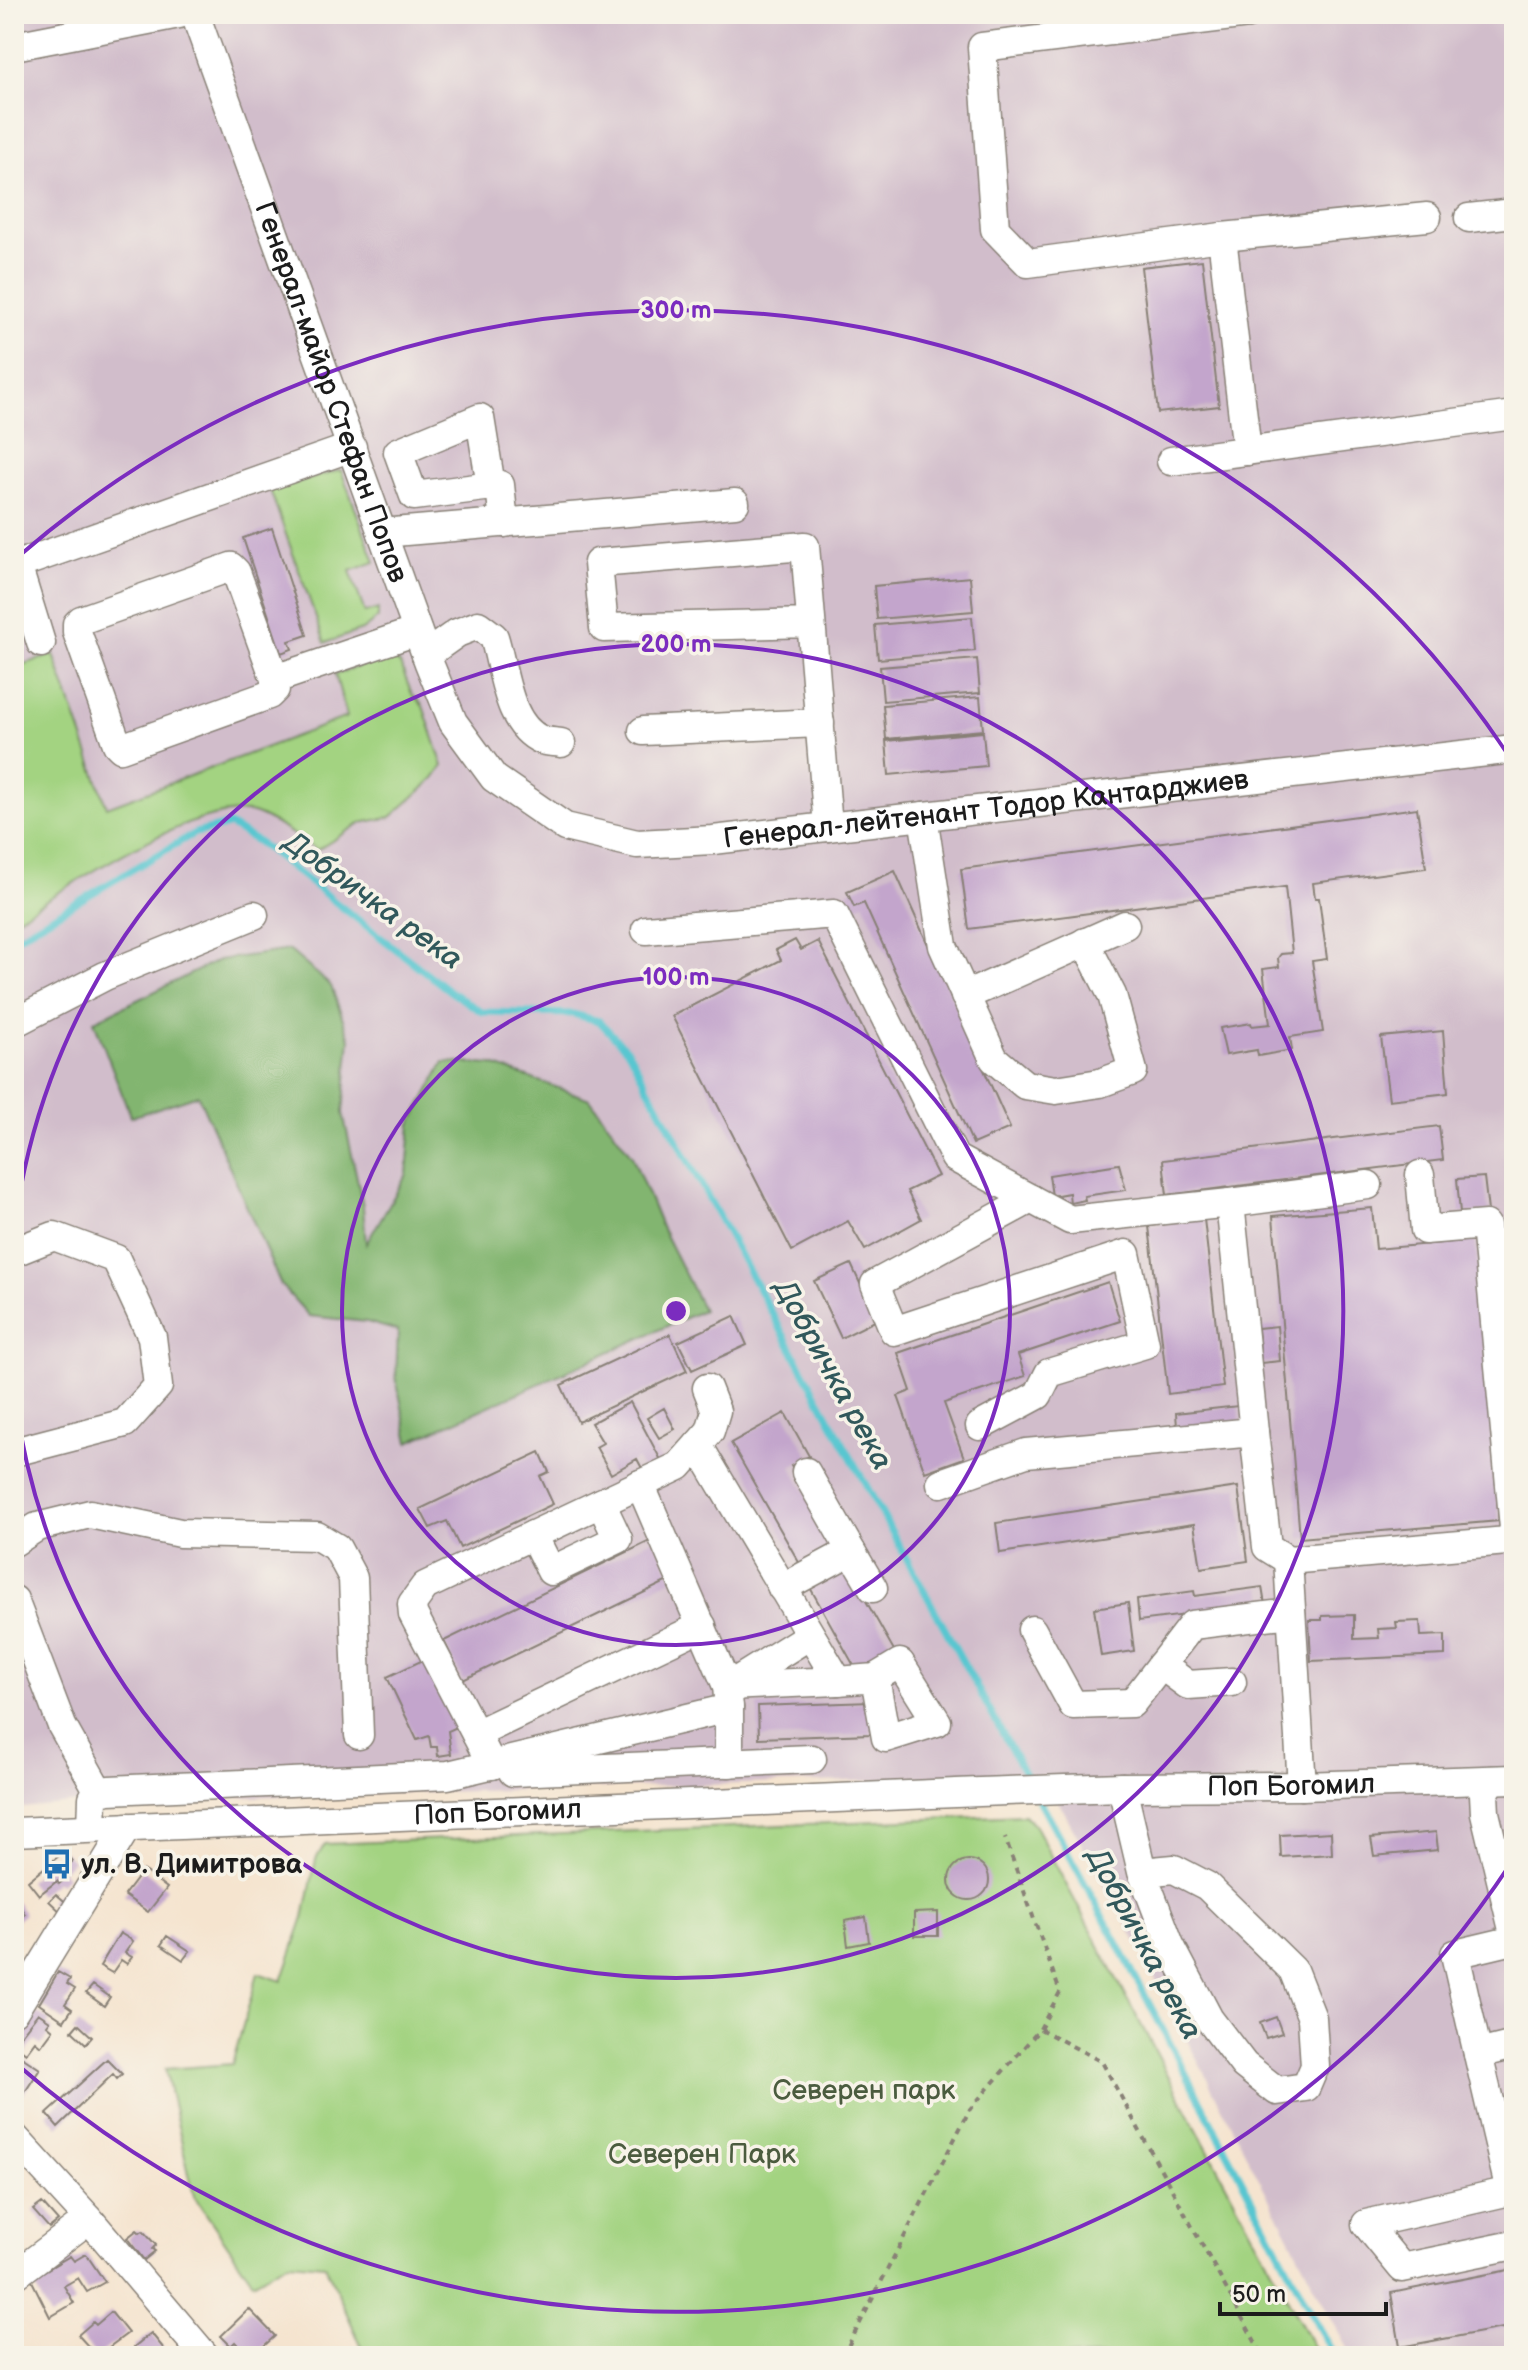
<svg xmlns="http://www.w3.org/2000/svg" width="1528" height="2370" font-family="'Balsamiq Sans',sans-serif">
  <rect width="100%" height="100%" fill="#f7f3e8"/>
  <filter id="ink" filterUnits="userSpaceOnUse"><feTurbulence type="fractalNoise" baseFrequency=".0125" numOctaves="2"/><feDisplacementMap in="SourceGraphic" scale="16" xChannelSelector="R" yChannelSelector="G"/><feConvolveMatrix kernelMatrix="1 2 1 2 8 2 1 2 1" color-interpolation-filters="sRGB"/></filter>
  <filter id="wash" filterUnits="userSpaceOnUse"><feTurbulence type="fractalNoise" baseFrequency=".006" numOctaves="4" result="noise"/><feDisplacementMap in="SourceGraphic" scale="32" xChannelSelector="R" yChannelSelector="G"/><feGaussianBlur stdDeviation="1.8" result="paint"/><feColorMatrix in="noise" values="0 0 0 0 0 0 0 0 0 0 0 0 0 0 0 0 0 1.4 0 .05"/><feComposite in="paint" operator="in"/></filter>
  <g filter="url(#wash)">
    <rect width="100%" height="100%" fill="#f5e4cf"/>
    <!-- industrial -->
    <path fill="#d1bdcb" d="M14,14H1514V2356H1351L1133,1936L1044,1776L208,1798L69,1803L14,1809Z"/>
    <!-- green -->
    <path fill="#a3d381" stroke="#60784e" stroke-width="2" d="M341,470L375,562L350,571L365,613L378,609V618L362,630L325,643L270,490Z
      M54,655L107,807L347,717L335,674L387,658L394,659L400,664L412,694L423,706L443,766L434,779L391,817L361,823L317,850C303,841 262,812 247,812C180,809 72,885 14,920V667Z
      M1024,1815L1035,1826L1318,2356H366L325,2265L288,2262L253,2282L194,2196L165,2069L232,2064L258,1973L282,1981L304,1917L316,1859L325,1844Z"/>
    <!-- forest -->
    <path fill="#82b56f" stroke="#4f6846" stroke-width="2" d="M289,950L331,986L350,1039L343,1113L363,1206L366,1244L407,1174L411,1124L444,1062L493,1065L590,1099L632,1156L661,1227L703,1310L409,1442L396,1378L398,1331L367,1322L309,1316L281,1285L198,1095L131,1117L94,1021L219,960Z"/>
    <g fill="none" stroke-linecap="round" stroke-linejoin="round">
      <!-- stream -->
      <path stroke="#59c6d0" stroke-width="7" d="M14,939L195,833L229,825L258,842L451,992L482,1012L573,1014L599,1021L628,1051L1029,1782
        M1037,1796L1118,1944L1334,2356"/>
    </g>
    <g id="blocks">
      <!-- building -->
      <path fill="#c3a5cc" d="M1202,260L1219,406L1158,413L1141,267Z
        M272,528L307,635L289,641L292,649L281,653L243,538Z
        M970,577L973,611L877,619L874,586Z
        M972,617L975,651L878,659L875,625Z
        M977,659L980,693L883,701L880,667Z
        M980,697L983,730L886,739L883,705Z
        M983,732L986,766L889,775L886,741Z
        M1417,808L1426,868L1313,883L1315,898H1319L1327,959L1312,961L1323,1032L1290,1037L1292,1050L1258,1056L1257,1050L1226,1055L1220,1028L1251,1023L1252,1026L1270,1024L1263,969L1279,967L1278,958L1281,954L1292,953L1285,887L969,929L961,869Z
        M895,871L1010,1128L973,1144L864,903L854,907L847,892Z
        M795,940L801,950L818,941L938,1176L907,1191L921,1219L865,1250L848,1221L792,1251L672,1016L781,960L776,950Z
        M1443,1031L1448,1093L1389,1100L1381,1037Z
        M1439,1126L1443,1160L1167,1195L1163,1160Z
        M1119,1164L1126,1190L1084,1196L1085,1200L1070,1203L1069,1193L1052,1196L1049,1175Z
        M1484,1177L1488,1211L1460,1213L1457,1179Z
        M1372,1208L1376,1249L1475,1240L1499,1521L1300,1538L1273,1216Z
        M1204,1219L1223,1387L1168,1394L1149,1226Z
        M851,1264L877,1320L841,1338L814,1281Z
        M1108,1282L1120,1321L1018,1355L1025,1376L944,1403L964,1458L925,1472L898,1396L911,1391L898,1353Z
        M734,1316L747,1345L692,1370L678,1342Z
        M1277,1326L1280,1361L1261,1363L1258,1328Z
        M670,1334L687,1371L578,1422L561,1385Z
        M630,1402L662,1462L644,1472L637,1459L611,1474L596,1447L603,1443L591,1423Z
        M1238,1406L1240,1420L1177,1427L1176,1413Z
        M664,1408L675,1429L659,1438L647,1418Z
        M785,1413L809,1456L791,1466L836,1547L801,1566L731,1443Z
        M540,1452L549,1472L540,1476L553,1504L460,1548L447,1521L430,1528L420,1509Z
        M1238,1487L1248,1561L1201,1568L1194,1524L1000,1553L996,1523Z
        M654,1539L672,1579L463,1680L444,1641Z
        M845,1564L895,1652L858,1673L808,1584Z
        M1262,1587L1265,1605L1139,1621L1137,1599L1194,1591L1195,1596Z
        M1128,1603L1134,1651L1101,1656L1094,1608Z
        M1354,1615V1639L1379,1638L1378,1629L1397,1628L1396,1622L1420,1621L1421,1636L1445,1635V1655L1311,1661L1309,1620H1322V1616Z
        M425,1659L457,1727L448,1731L451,1754L438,1756L437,1747H431L429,1736L417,1740L387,1677Z
        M871,1702V1734L759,1738L758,1706Z
        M1331,1832L1332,1854L1281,1857L1280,1835Z
        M1436,1832L1438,1850L1374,1856L1371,1838Z
        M65,1851L73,1861L62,1870L67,1877L59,1884L57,1881L39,1895L28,1881Z
        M949 1880a20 20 0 1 1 40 0a20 20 0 1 1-40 0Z
        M143,1870L167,1888L148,1912L124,1895Z
        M56,1894L70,1906L64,1915L49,1901Z
        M16,1901L25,1914L14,1923V1903Z
        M938,1912V1936H914V1913Z
        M866,1917L869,1942L848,1946L845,1921Z
        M120,1933L133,1941L125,1953L132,1957L127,1964L121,1960L112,1973L100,1966Z
        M167,1936L190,1951L183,1960L161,1945Z
        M58,1972L70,1979L67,1984L75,1989L65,2004L72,2009L64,2021L39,2004Z
        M93,1985L110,1997L104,2006L86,1993Z
        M38,2013L50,2021L47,2025L53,2030L41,2046L35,2041L26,2053L14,2044Z
        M1276,2017L1282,2033L1266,2038L1260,2023Z
        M78,2024L92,2037L86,2044L72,2031Z
        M14,2052L40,2069L21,2098L14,2094Z
        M107,2059L122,2074L117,2079L113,2074L58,2127L47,2114Z
        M42,2203L58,2221L49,2228L33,2210Z
        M137,2230L140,2233L143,2231L156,2245L152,2249L155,2251L144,2260L127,2238Z
        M86,2254L105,2282L87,2292L78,2278L64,2286L74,2303L50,2317L31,2279L70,2256L74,2261Z
        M1509,2270L1514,2293V2326L1400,2347L1391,2293Z
        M249,2309L275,2336L255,2354L249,2347L244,2351L235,2342L231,2346L221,2336Z
        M111,2312L128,2333L97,2356L78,2335L93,2322L96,2325Z
        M151,2333L164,2349L156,2356H141L134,2347Z"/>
    </g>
  </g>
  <g filter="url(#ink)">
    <use href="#blocks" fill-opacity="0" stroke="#888076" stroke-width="2"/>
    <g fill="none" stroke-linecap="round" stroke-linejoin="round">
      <!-- minor casing -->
      <g stroke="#888076" stroke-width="31">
        <g id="minor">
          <path id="s1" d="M195,14L429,663L453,722L494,778L565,827L637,844L713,840L1514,749"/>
          <path d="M1248,14L982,47L995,229L1028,263L1222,237L1427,217"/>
          <path d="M14,46L179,14"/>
          <path d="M1469,218L1514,213"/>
          <path d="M1222,237L1247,451"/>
          <path d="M1171,461L1514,415"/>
          <path d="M491,486L480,418L398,452L414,496L500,485L504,523"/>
          <path d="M382,533L735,503"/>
          <path d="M17,565L41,643"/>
          <path d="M14,566L352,447"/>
          <path d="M811,623L604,628L598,563L805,546L828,827"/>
          <path d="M426,655L457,633L478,625L494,637C504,668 507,726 542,740C547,742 556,742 561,743"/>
          <path d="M275,679V689L269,695L121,748L117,744L77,632V624L81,620L231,567L236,572L275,679L417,631"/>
          <path d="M643,731L820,723"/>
          <path d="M923,816L943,946L994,1059L1025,1085L1056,1090L1100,1083L1133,1071L1112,995L1085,942"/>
          <path d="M646,930L834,914L955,1158L1070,1220L1230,1203"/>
          <path d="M965,996L1125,925"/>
          <path d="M14,1023L105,976L254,915"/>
          <path d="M1420,1175L1425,1230L1486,1225L1514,1528"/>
          <path d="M14,1252L54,1236L116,1259L152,1337L158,1386L125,1423L14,1452"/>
          <path d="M980,1426L1038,1395L1049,1373L1145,1344L1126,1254L894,1331L875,1284L1031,1199"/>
          <path d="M1254,1432L1230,1203L1368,1185"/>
          <path d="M698,1445L838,1681L727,1686"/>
          <path d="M941,1483L1026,1453L1254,1432L1267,1547L1288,1560"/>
          <path d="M533,1535L551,1571L618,1539L601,1503"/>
          <path d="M14,1542L37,1527L90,1514L180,1533L317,1536L337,1548L353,1578L359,1735"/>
          <path d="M851,1551L873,1588"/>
          <path d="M782,1588L851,1551L806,1472"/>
          <path d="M14,1600L62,1726L99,1792"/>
          <path d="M1032,1630L1073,1705L1132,1703L1192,1625L1291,1613"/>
          <path d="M1161,1665L1188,1685L1232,1682"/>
          <path d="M838,1681L875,1678L900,1663L937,1722L886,1738L875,1678"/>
          <path d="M732,1684L810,1635"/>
          <path d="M729,1708V1763"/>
          <path d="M476,1734L702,1626"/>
          <path d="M492,1765L413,1614L412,1604L425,1586L679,1466L710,1431L716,1411L707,1388"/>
          <path d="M513,1772L812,1759"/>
          <path d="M1492,1780L1484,1794L1485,1813L1514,1934"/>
          <path d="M1302,1786L1288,1560L1507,1541L1514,1531"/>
          <path d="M1122,1787L1142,1872L1170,1945L1209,2019L1244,2065L1277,2091L1306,2087L1315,2066L1312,2018L1293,1970L1207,1886L1174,1869L1142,1872"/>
          <path d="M92,1828L93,1798L99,1792L109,1790L448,1775L729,1708L727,1686L640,1484"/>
          <path id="s2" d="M14,1832L980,1792L1122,1787L1302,1786L1514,1779"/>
          <path d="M14,2011L127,1827"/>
          <path d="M1514,2045L1478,2054L1510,2191L1366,2224L1402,2268L1514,2245"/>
          <path d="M1478,2054L1455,1954L1514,1940"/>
          <path d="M14,2137L89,2219L205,2356"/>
          <path d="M14,2276L89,2219"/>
        </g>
      </g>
      <!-- path -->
      <path stroke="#888076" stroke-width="4" stroke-dasharray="6 6" stroke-linecap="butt" d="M1040,2029L1102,2062L1263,2356
        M849,2347L852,2356
        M843,2356L970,2109L1040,2029L1060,1992L1005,1838"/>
      <!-- minor -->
      <use href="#minor" stroke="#fff" stroke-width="28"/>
    </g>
  </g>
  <!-- distance rings -->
  <g fill="none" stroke="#7b2cbf" stroke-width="4">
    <circle cx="676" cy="1311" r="334"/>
    <path d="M15 1224A667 667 0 1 1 15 1398"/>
    <path d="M1511 1863A1001 1001 0 0 1 19 2066M19 556A1001 1001 0 0 1 1511 759"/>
  </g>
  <!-- icons -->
  <defs>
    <g id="bus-bare" transform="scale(2.4)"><path d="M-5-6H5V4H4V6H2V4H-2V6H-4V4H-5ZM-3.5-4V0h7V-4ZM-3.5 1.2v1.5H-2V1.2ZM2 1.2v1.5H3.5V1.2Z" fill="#1f6fb2" stroke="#f7f3e8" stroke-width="2.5" paint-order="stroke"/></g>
  </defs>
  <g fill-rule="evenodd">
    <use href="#bus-bare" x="57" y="1864"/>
  </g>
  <g text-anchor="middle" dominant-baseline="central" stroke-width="7" stroke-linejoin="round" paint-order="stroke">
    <!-- street labels -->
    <g font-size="28" fill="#1c1c1c" stroke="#f7f3e8">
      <text stroke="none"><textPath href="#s1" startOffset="402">Генерал-майор Стефан Попов</textPath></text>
      <text stroke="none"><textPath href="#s1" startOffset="1334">Генерал-лейтенант Тодор Кантарджиев</textPath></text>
      <text stroke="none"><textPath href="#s2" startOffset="1278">Поп Богомил</textPath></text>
      <text stroke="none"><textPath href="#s2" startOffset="484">Поп Богомил</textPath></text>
    </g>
    <!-- poi labels -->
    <g font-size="28" font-weight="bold" fill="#1c1c1c" stroke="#f7f3e8" text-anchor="start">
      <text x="81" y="1864">ул. В. Димитрова</text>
    </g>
    <!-- park labels -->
    <g font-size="28" fill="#4b5c3f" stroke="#f7f3e8">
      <text x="864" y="2090">Северен парк</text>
      <text x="702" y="2154">Северен Парк</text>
    </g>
    <!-- water labels -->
    <g font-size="30" font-style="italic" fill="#31585b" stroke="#f7f3e8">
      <text transform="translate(373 901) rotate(36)">Добричка река</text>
      <text transform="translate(833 1375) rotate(61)">Добричка река</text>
      <text transform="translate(1144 1944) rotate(62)">Добричка река</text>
    </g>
  </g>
  <circle cx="676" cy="1311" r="12" fill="#7b2cbf" stroke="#f7f3e8" stroke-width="4"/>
  <g font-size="24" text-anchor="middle" font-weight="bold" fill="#7b2cbf" stroke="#f7f3e8" stroke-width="7" stroke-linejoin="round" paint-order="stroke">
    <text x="676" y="318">300 m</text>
    <text x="676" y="652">200 m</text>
    <text x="676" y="985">100 m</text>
  </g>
  <!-- margin -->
  <rect width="1528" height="2370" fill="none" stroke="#f7f3e8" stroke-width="48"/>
  <!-- scale -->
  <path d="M1220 2302v12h166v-12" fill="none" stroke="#1c1c1c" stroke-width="4"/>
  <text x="1232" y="2302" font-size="24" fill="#1c1c1c" stroke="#f7f3e8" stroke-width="6" paint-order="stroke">50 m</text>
</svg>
